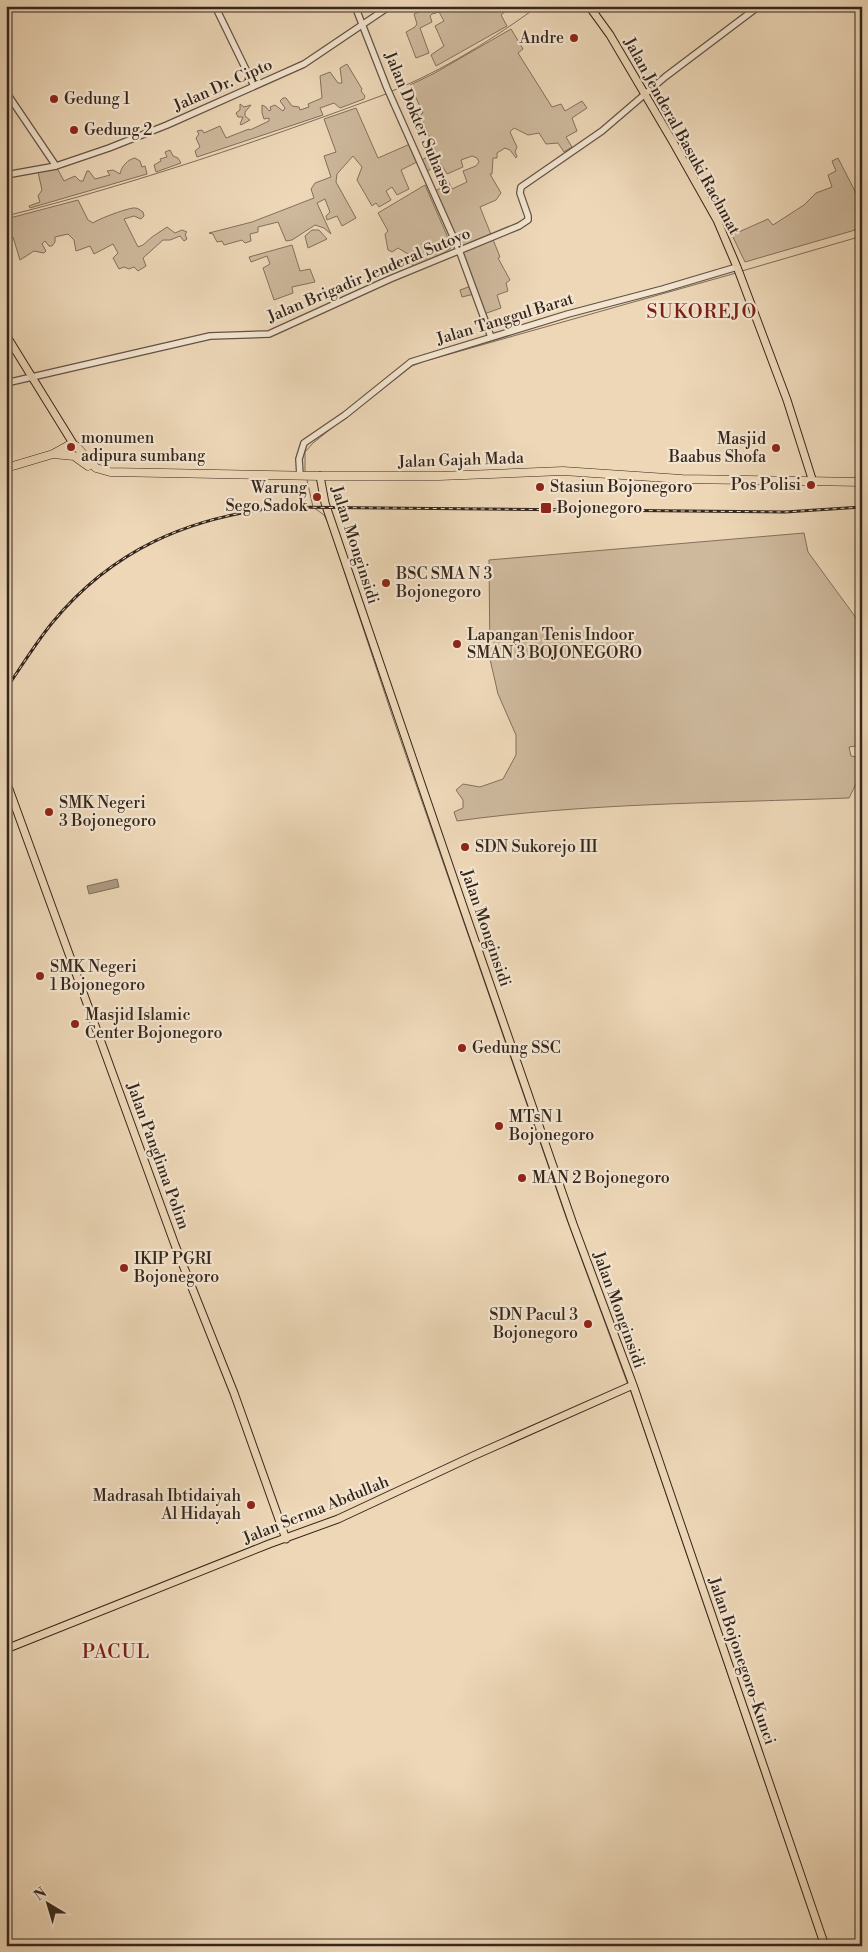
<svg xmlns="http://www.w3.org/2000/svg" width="868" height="1952" font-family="'Libre Bodoni',serif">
  <rect width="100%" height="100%" fill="#edd7b7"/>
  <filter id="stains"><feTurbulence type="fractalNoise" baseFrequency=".004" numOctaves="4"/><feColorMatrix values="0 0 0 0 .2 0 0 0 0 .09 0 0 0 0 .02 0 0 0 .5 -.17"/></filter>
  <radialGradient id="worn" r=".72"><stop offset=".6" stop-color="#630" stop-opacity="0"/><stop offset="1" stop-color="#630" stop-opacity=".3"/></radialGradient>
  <!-- green -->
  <path fill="#ceb99d" stroke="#82705d" d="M434,6H458L462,12L471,8L470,6H499L502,9L506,6L508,9L501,15L507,26L436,66L431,55L444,46L435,26L444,21L439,12L432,14L430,16L432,22L420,28L429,53L416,58L406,32L415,27L417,24L414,14Z
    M511,29L523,49L518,53L552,107L561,104L565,111L582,101L587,108L572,118L577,131L566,137L572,147L564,152L558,143L546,144L539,133L528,135L514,128L510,132L517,147L515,152L517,156L516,158L510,150L505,148L497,153V158H493L492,174H490L501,193L496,200L480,207L500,257L498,258L510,280L506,283L508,291L497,295L501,308L484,314L474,294L462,297L460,290L471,286L435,191L445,186L443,181L447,179L452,189L467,182L463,171L476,166L479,162L477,158L472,156L461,160L463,167L447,174L441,164L427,171L422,160L436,152L420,115L423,113L410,85L433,74Z
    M347,64L362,89L361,91L365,96L364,99L340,108L334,103L320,108L323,115L197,157L195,151L200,147L196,138L199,134L197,131L202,130L204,133L220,126L226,138L249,129L250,130L269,121V118L264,119L262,113V105L266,107L269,111L271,110L270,107L275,105L283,111L285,108L280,101L283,98H286L292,106L299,107L300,110L309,107L308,104L322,98L320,76L330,72L338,83H342L340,68Z
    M240,104L244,107L251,105L245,112V116L250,120L241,125L240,124L243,117H238L236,113L240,110Z
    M356,108L378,158L410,144L417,162L401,170L409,189L397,195L392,187L386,191L391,200L379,207L376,203L372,206L357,180L362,167L353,156L337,174L336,182L356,218L342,226L337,216L327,220L326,216L330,212L325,199L317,203L331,234L324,228L315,225L292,240L286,241L278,222L258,227V232L250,234L251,241L245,243L242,240L224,245L222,241L217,242L213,234L209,233L252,222L314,198L311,189L315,183L331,177L324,156L336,152L324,119Z
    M170,150L173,156L178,158L181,163L156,172L154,165L161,161L160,159L167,157L165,152Z
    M135,158L140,161L142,167L145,166L147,174L30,208L29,206L40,202L38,196L42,190L38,172L57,168L64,181L75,176L80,181H83L87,171H89L95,179L110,175L107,171L113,170L120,174C121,167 128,159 135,158Z
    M838,158L862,205V228L745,262L732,235L768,219L773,225L804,205L816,193L832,187L828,175L836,171L832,161Z
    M425,185L452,247L446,252L413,267L408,254L398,248L392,252L388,250L385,234L388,231L378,213Z
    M78,200L88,220L93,223C98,219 130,207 135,208C138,208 140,210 143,212L144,216L141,219L134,216L124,219L138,247L143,245L152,237L167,227L175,233L182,230L187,232L185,234L187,239L184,241L180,236L170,240H163L143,258L146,266L138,271L134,267L129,269L124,267L119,269L113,258L118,253L113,244L94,254L90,246L76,251L74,240L68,234L55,237V242L52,246H49L45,241L42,244L46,251L44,253L34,251L20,260L13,237L6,239V219Z
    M312,230H319L327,239L308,248L305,236Z
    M292,245L300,271L310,269L315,282L292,287L293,293L274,300L263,268L270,264L267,256L251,262L249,257Z
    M804,533L808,552L862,626V683L857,684L862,696V745L849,747L851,756L858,757L861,774L849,798C718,803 586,803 457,821L454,812L463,808V800L456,790L463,784L480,787L503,779L516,755V735L498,694L490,659L489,560Z"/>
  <!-- water -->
  <path fill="#ae9b83" stroke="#7e6c5a" d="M117,879L119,887L89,894L87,886Z"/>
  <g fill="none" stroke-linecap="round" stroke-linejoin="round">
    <!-- stream -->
    <path stroke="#7e6c5a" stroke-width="1" d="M392,91C442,71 495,38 538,6
      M6,216C135,184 262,140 386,94
      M742,271L862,236
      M375,395L412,366L425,361L736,273
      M305,471V452L313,443L342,420
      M307,480L313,507L324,515L328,523L393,718L566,1217L628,1385
      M630,1389L821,1946"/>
    <!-- minor casing -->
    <g stroke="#635244" stroke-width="8">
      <path id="minor" d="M215,6L254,86
        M355,6L387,88L459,250L491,337
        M6,92L56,166
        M6,175L56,166L109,148L167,125L304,64L390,6
        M6,383L210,336L269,334L390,279L519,226L528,220V216L520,193L521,187L602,131L665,77L759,6
        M300,476L299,459L304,443L345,415L411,362L568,314L663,289L737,267"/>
    </g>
    <!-- major casing -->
    <g stroke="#35261d" stroke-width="9">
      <path id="major" d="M589,6L610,35L673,142L717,220L737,267L787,400L813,482
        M6,335L74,445
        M320,476L325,503L466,915L573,1224L633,1385L825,1946
        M6,781L175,1245L234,1393L286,1539
        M6,1649L269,1544L338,1519L473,1456L633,1385"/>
    </g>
    <!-- highway casing -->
    <g stroke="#35261d" stroke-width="9">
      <path id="highway" d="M53,454L74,456L88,466
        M6,468L53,454L71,444L76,446L96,468L110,472L320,476H439L563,471L682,479L862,482"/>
    </g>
    <!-- minor -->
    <use href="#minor" stroke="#f3e5d0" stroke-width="5.5"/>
    <!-- major -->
    <use href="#major" stroke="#edd7b7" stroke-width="7"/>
    <!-- highway -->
    <use href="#highway" stroke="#edd7b7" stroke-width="8"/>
    <!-- rail casing -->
    <g stroke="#35261d" stroke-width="3">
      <path id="rail" d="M6,689C21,667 35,644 52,623C112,550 188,517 282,507L785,512L862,507"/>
    </g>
    <!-- rail -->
    <use href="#rail" stroke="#f3e5d0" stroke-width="1" stroke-dasharray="4" stroke-linecap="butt"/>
  </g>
  <!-- markers -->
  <g fill="#8f2418" stroke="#f3e5d0" stroke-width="2">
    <circle cx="574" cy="38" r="5"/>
    <circle cx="54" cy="99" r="5"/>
    <circle cx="74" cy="130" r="5"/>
    <circle cx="71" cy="447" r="5"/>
    <circle cx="776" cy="448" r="5"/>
    <circle cx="811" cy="485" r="5"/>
    <circle cx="540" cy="487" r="5"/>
    <circle cx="317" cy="497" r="5"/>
    <rect x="540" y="502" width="12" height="12" rx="2.5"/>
    <circle cx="386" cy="583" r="5"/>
    <circle cx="457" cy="644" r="5"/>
    <circle cx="49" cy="812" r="5"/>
    <circle cx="465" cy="847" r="5"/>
    <circle cx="40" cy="976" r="5"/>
    <circle cx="75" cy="1024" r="5"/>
    <circle cx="462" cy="1048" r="5"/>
    <circle cx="499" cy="1126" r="5"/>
    <circle cx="522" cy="1178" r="5"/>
    <circle cx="124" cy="1268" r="5"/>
    <circle cx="588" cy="1324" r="5"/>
    <circle cx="251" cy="1505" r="5"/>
  </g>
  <g text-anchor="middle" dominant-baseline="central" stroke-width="4.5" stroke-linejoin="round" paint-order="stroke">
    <!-- poi labels -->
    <g font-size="16" fill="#35261d" stroke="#f3e5d0" text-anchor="start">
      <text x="564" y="38" text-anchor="end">Andre</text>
      <text x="64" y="99">Gedung 1</text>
      <text x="84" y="130">Gedung 2</text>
      <text x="81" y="438">monumen<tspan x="81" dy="18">adipura sumbang</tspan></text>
      <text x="766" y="439" text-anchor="end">Masjid<tspan x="766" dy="18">Baabus Shofa</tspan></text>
      <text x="801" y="485" text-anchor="end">Pos Polisi</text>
      <text x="550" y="487">Stasiun Bojonegoro</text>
      <text x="307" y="488" text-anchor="end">Warung<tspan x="307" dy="18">Sego Sadok</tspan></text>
      <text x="557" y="508">Bojonegoro</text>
      <text x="396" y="574">BSC SMA N 3<tspan x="396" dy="18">Bojonegoro</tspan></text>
      <text x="467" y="635">Lapangan Tenis Indoor<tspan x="467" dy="18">SMAN 3 BOJONEGORO</tspan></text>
      <text x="59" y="803">SMK Negeri<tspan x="59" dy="18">3 Bojonegoro</tspan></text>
      <text x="475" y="847">SDN Sukorejo III</text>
      <text x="50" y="967">SMK Negeri<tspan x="50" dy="18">1 Bojonegoro</tspan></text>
      <text x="85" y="1015">Masjid Islamic<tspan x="85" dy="18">Center Bojonegoro</tspan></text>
      <text x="472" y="1048">Gedung SSC</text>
      <text x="509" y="1117">MTsN 1<tspan x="509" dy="18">Bojonegoro</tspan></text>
      <text x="532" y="1178">MAN 2 Bojonegoro</text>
      <text x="134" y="1259">IKIP PGRI<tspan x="134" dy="18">Bojonegoro</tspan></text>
      <text x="578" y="1315" text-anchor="end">SDN Pacul 3<tspan x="578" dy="18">Bojonegoro</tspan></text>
      <text x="241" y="1496" text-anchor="end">Madrasah Ibtidaiyah<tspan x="241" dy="18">Al Hidayah</tspan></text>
    </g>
    <!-- street labels -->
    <g font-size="16" fill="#35261d" stroke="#f3e5d0">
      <text transform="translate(223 85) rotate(-24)">Jalan Dr. Cipto</text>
      <text transform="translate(419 123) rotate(67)">Jalan Dokter Suharso</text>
      <text transform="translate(682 136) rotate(61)">Jalan Jenderal Basuki Rachmat</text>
      <text transform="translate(369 275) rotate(-23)">Jalan Brigadir Jenderal Sutoyo</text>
      <text transform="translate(505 319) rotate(-17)">Jalan Tanggul Barat</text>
      <text transform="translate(461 460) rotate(-2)">Jalan Gajah Mada</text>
      <text transform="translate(355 545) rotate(72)">Jalan Monginsidi</text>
      <text transform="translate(486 928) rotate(71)">Jalan Monginsidi</text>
      <text transform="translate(158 1156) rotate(70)">Jalan Panglima Polim</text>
      <text transform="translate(619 1310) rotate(70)">Jalan Monginsidi</text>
      <text transform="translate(316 1510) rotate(-22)">Jalan Serma Abdullah</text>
      <text transform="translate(742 1661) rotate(71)">Jalan Bojonegoro-Kunci</text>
    </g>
    <!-- quarter labels -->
    <g font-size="19" letter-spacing="1" fill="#7a1f14" stroke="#f3e5d0">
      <text x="702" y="312">SUKOREJO</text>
      <text x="116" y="1652">PACUL</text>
    </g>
  </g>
  <!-- margin -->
  <rect width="868" height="1952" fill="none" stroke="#edd7b7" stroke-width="25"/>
  <rect x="8" y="8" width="853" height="1937" fill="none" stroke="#35261d" stroke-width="2.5"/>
  <rect x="12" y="12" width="843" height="1927" fill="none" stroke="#35261d"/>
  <!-- north arrow -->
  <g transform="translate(48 1904) rotate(322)" stroke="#f3e5d0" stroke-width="4" paint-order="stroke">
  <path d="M0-4L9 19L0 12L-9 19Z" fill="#35261d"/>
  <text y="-8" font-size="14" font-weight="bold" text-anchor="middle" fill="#35261d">N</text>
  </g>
  <rect width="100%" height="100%" filter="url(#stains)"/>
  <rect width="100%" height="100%" fill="url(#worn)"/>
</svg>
